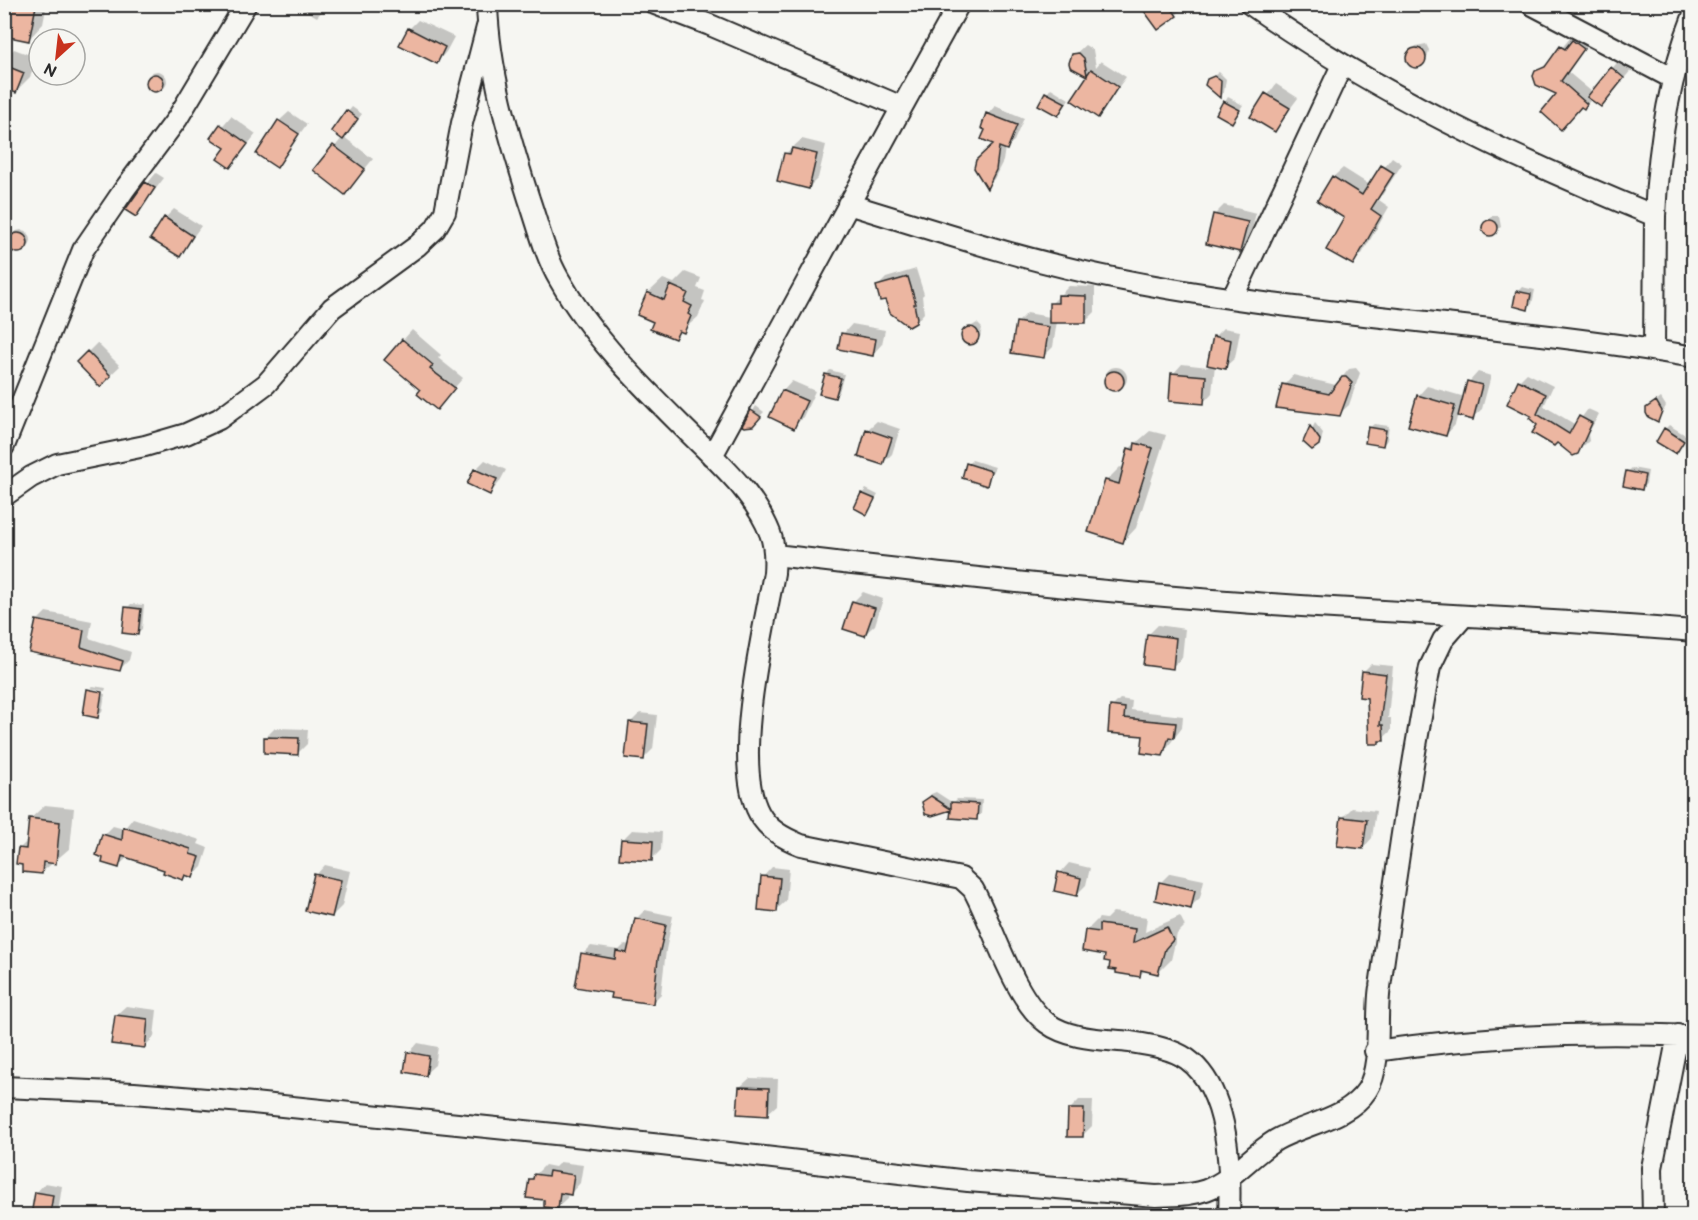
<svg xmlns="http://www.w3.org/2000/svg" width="1698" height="1220" font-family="'Balsamiq Sans',sans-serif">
  <rect width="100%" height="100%" fill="#f6f6f2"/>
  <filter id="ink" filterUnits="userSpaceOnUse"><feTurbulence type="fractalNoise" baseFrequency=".0167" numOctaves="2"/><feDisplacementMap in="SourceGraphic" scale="12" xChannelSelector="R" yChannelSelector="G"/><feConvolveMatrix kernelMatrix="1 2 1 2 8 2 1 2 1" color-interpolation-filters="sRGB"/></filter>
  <g filter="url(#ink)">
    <!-- shadow -->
    <path fill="#0003" d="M4,4H47L43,24L29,39Z
      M294,4H328L317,17Z
      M722,4H737L731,10Z
      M1144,4H1185L1186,6L1176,15Z
      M418,20L454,37L446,52L437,62L409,29Z
      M1582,32L1592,39L1568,72L1592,92L1621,58L1633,68L1601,105L1592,99L1584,107L1558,94L1536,72L1552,60L1570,38L1574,40Z
      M1426,44L1429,50L1427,58L1418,66L1410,63L1407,59L1411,51L1416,46Z
      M1085,45L1093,50L1096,67L1101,61L1126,77L1097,116L1089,75L1071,66V58Z
      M14,49L38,58L30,77L16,91L12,90L4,100V59Z
      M147 81a10 10 0 1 1 20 0a10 10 0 1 1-20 0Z
      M1219,72L1226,79L1224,92L1220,96L1208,80Z
      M1276,84L1298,98L1274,130L1252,117Z
      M1051,88L1069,99L1058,114L1040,104Z
      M1228,97L1243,105L1232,121L1218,114Z
      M995,106L1024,118L1014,141L1005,148L1003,161L994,179L987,186L995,144L987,129L988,114Z
      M352,107L362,114L344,137L373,159L345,193L316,170L342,138L333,130Z
      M289,112L307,124L276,166L279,121Z
      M231,116L256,134L230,167L227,147L213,137Z
      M802,139L826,145L818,178L809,187L785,154Z
      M1392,157L1402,164L1379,200L1389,207L1362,254L1352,264L1346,217L1333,177L1343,168L1370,185Z
      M156,173L164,178L136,215L127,209Z
      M1224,205L1256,213L1249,241L1240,251L1215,214Z
      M174,209L201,226L180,255L165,218Z
      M1492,216H1499L1501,227L1490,234L1483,231L1484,224Z
      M11 240a10 10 0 1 1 20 0a10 10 0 1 1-20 0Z
      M916,269L924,294L922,296L924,313L916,322L886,298L877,287L886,278Z
      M685,272L701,278L697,288L705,291L702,300L705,301L698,317L675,337L648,293L663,279L674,283Z
      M1069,286L1095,287V312L1085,322L1057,321L1053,347L1044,356L1017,323L1027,313L1050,317L1051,304Z
      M1522,287L1535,290L1532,304L1527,308L1517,292Z
      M977,323L982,328L980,337L971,343L965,341L963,336L967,329Z
      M852,324L885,330L882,344L873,354L843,334Z
      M1223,328L1240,331L1235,358L1225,367L1215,365L1212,393L1203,403L1173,374L1182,364L1208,367L1214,337Z
      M412,330L441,355L438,358L463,378L437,408L422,390L403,340Z
      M97,343L120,366L100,385L78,362Z
      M1105 378a11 11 0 1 1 22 0a11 11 0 1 1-22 0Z
      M1356,368L1360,373L1349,405L1339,414L1284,385L1293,375L1336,385L1349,369Z
      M830,370L844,374L839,392L835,397L826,375Z
      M1478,372L1491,376L1482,409L1472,418L1458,414L1455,425L1446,435L1418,396L1427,386L1465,397L1469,382Z
      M1527,373L1553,386L1544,406L1576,425L1588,409L1599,414L1588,434L1589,441L1580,449L1539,425L1519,381Z
      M792,381L815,391L803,417L794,427L783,391Z
      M1661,398L1666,406L1658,421L1653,404Z
      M756,406L764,412L752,424H745Z
      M877,421L900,429L892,454L883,463L867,430Z
      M1315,423L1323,433L1321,442L1317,446L1305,442Z
      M1374,424L1389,426L1387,440L1383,445L1369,428Z
      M1669,425L1687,436L1676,452L1665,429Z
      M1150,431L1166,435L1136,528L1123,542L1090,531L1107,480L1120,467L1124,468L1129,449Z
      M485,460L506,470L499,483L490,493L475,470Z
      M972,460L995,467L986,484L968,464Z
      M1632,468L1648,471L1646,484L1641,488L1627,472Z
      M866,489L878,495L867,513L862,494Z
      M863,592L883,599L875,625L865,634L853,602Z
      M131,604L144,605L142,629L137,633L127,608Z
      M46,612L92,621L89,638L131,652L129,660L120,669L31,651L37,621Z
      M1158,625L1185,629L1182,658L1172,667L1148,635Z
      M1371,664L1393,666L1388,718H1391V731L1378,743L1363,672Z
      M93,686L106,688L105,691L90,688Z
      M90,689V691L105,694L102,712L98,716L88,690Z
      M1120,699L1132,701L1131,710L1183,716L1182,728L1162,754L1144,735L1109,732L1112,707Z
      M640,713L657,715L653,749L643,759L631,722Z
      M275,728L308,729L307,744L298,753L266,737Z
      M936,792L953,803L957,799L982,800L981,814L976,818L952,808L929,814L923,806L931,794Z
      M45,805L74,808L70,848L41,873L19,849L28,840L30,819Z
      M1352,808L1376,811L1372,838L1363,848L1342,818Z
      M133,818L200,840L198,844L208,848L202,867L193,876L187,874L183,879L165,869L128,857L118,866L104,835L113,826L124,829Z
      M632,830L662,832L661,850L651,860L622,840Z
      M1069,863L1090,868L1086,885L1077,894L1060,873Z
      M325,865L350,871L342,906L332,916L316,875Z
      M772,867L789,869L786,901L776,910L763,877Z
      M1170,873L1204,880L1200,898L1190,907L1160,883Z
      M645,910L673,916L666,950L661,994L653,1002L614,992L583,954L591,946L619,950L625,944L631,945L637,918Z
      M1113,912L1147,917L1145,932L1180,916L1185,926L1177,934L1171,960L1158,973L1146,969L1140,975L1112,960L1086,931L1099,918L1106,919Z
      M126,1006L157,1010L154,1037L144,1047L116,1015Z
      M418,1043L438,1047L435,1065L425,1074L409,1053Z
      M750,1078L778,1079L777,1105L767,1114L740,1087Z
      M1079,1100H1093L1092,1126L1083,1135L1069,1110Z
      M560,1162L583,1165L580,1183L571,1193L568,1192L567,1198L557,1207L546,1199L531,1179L545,1165L555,1167Z
      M45,1183L62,1186L58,1213L33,1216L36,1193Z"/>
    <!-- building -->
    <path fill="#ecb6a1" stroke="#2b2b2b" stroke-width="1.5" d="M4,4L36,6L29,41L4,36Z
      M1139,4H1169L1177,16L1158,30Z
      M408,28L445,47L437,64L399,45Z
      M1572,40L1584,49L1561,81L1587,104L1584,109L1581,107L1561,130L1541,112L1556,94L1536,85L1533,76L1535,71L1545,67L1560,46L1565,49Z
      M1406 58a10 10 0 1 1 20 0a10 10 0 1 1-20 0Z
      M1079,53L1084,58L1087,75L1091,69L1118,87L1098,118L1071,100L1087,76L1070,67L1069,63L1072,54Z
      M4,65L24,73L16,93L4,88Z
      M1611,67L1624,78L1601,107L1587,97Z
      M146 83a9 9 0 1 1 18 0a9 9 0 1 1-18 0Z
      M1214,76L1221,81L1220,98L1205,85L1207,79Z
      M1045,92L1066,103L1058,116L1038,105Z
      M1265,93L1290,108L1275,132L1250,117Z
      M1223,101L1240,110L1232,123L1216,114Z
      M346,110L358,119L343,140L331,131Z
      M986,113L1017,125L1007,150L999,147L996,170L987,189L974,168L976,160L993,144L981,139L985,130L981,128Z
      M278,120L299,134L277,168L256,154Z
      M220,124L248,144L230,168L217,159L225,148L210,138Z
      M333,145L365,169L345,195L313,170Z
      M792,148L817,154L809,189L777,181L784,153L790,154Z
      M1381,165L1394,173L1371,209L1381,216L1353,265L1326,250L1344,218L1317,201L1332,176L1362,195Z
      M145,182L155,188L136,217L125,210Z
      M1213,214L1248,222L1240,252L1206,244Z
      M164,217L193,236L180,257L150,239Z
      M1482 228a8 8 0 1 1 16 0a8 8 0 1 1-16 0Z
      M8 243a10 10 0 1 1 20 0a10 10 0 1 1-20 0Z
      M908,277L916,304H914L917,318L916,323L909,327L890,313L885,300L880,301L876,286Z
      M670,285L688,293L684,302L692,306L688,314L691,316L684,333L679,331L675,339L650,329L653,322L637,315L647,292L664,300Z
      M1516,291L1531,294L1528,310L1513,306Z
      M1058,295L1086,296V323H1049V303H1058Z
      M1016,322L1049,327L1044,358L1011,353Z
      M961 336a9 9 0 1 1 18 0a9 9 0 1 1-18 0Z
      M841,333L876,339L873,356L838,349Z
      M1213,336L1231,340L1226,369L1207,365Z
      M402,339L433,365L430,369L455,388L437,410L417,394L420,390L384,360Z
      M87,351L111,376L100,387L76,362Z
      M1104 381a10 10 0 1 1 20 0a10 10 0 1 1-20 0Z
      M1171,373L1206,376L1204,404L1169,401Z
      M825,374L841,378L835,398L819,394Z
      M1342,377H1346L1352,383L1340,416L1276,408L1282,384L1329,394Z
      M1518,380L1546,394L1537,414L1569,434L1579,416L1592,423L1578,454L1573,456L1557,443L1554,446L1532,433L1537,425L1529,418L1531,416L1507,404Z
      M1467,381L1482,385L1473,420L1458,416Z
      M782,390L807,401L794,429L769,417Z
      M1417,395L1455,406L1446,436L1408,426Z
      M1656,401L1662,411L1658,422L1648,417L1646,413V408Z
      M751,410L761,417L753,426L744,427L742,426Z
      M1310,426L1320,440L1319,445L1312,450L1303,442Z
      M1368,427L1386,430L1383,446L1365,443Z
      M1664,428L1684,441L1676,454L1656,442Z
      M866,429L892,438L883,465L858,457Z
      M1135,443L1153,448L1123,543L1088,532L1105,480L1119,484L1128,448L1134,450Z
      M966,463L991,471L987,486L962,478Z
      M474,469L497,479L490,495L467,484Z
      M1626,471L1645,475L1642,490L1623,486Z
      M861,493L875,499L867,515L854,508Z
      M852,601L875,608L865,636L843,629Z
      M125,607L141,609L138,635L122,633Z
      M36,620L84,630L81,647L123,661L120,671L29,652Z
      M1147,634L1176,638L1173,669L1143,665Z
      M1362,671L1386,674L1380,725H1383L1384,741H1379V744H1369L1367,698L1359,697Z
      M87,689L102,692L98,718L83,715Z
      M1110,706L1125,708L1124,718L1176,723L1174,738L1169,737L1163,756L1141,753L1143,736L1108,733Z
      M629,722L648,724L644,760L625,758Z
      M264,737L299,738L298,755L264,753Z
      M931,796L951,809V802L978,804L977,820L950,818L951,810L932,816L925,814L922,802Z
      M1341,817L1367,820L1363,849L1337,846Z
      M29,818L60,822L56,864L43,862L42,874L22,872V865L16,864L18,848L26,849Z
      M123,827L191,849L190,854L200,857L193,878L185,875L183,880L163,873L164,870L122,856L119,868L102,863L103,858L96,855L102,834L122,840Z
      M621,839L653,841L652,861L619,859Z
      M1058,872L1081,878L1077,896L1054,891Z
      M314,874L341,880L332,917L305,911Z
      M761,876L780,878L777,912L758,910Z
      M1159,882L1195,890L1191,909L1155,900Z
      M635,918L666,925L658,959L653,1004L611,998L612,993L575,987L581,953L615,959L616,951L627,953Z
      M1099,924L1135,929L1133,943L1167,927L1173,940L1165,949L1158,974L1141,970L1140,977L1116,973V970L1109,969L1110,962L1104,961L1105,955L1082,951L1085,930L1099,932Z
      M115,1015L148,1019L145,1048L111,1044Z
      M407,1052L429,1056L426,1076L404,1072Z
      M739,1087L769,1088L768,1116L737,1114Z
      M1068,1109H1084L1083,1137H1067Z
      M549,1171L574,1175L571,1195L560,1193L558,1209L544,1207V1200L526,1198L529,1179H533L534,1174L548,1176Z
      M35,1192L53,1195L50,1215H31Z"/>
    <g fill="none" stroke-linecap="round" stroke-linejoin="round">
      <!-- street casing -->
      <g stroke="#2b2b2b" stroke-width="24">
        <path id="street" d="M487,4C489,71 509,136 529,199C538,225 545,255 559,279C591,336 639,383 684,428C715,459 754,492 770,533C775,546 775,559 774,573C764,629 731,762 759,813C768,830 784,838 801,845L961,878L973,889C993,925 1014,999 1047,1023C1070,1040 1104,1039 1130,1042C1149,1045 1171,1048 1187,1059C1229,1089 1231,1169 1229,1216
          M655,4L710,25L902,107L959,4
          M1250,4C1376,93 1513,158 1655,216L1654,350
          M1531,4L1672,78
          M848,204C939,232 1029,262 1123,280C1311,317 1505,324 1694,357
          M1655,216C1658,147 1668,79 1694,14
          M1233,297L1342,65
          M4,446L83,250L124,190L177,119L246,4
          M712,456L902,107
          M4,496L31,477L57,464L145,446L186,434L219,419L266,384L332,308L417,246L435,229L445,212L462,123L487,27
          M775,555C930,573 1085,591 1241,602C1392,613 1543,618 1694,631
          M1375,1051C1481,1036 1587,1031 1694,1036
          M4,1087L134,1093L243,1102L662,1145L968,1181L1156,1196C1173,1195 1190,1196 1206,1190C1233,1180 1251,1155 1276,1140C1304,1124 1348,1119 1367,1090C1383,1065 1375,1016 1380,987C1395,880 1410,773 1430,667L1443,640L1464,616
          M1653,1216L1652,1168L1678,1035"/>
      </g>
      <!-- street -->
      <use href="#street" stroke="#f6f6f2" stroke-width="20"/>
    </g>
  </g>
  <!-- margin -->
  <rect width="1698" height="1220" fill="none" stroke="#f6f6f2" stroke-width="24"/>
  <rect x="12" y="12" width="1674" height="1196" fill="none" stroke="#2b2b2b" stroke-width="2" filter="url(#ink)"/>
  <!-- north arrow -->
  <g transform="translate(57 57) rotate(207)"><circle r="28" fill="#f6f6f2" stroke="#a5a5a2" stroke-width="1.5"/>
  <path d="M0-4.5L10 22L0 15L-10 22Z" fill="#c8321e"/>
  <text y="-9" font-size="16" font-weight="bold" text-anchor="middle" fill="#2b2b2b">N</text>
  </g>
</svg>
